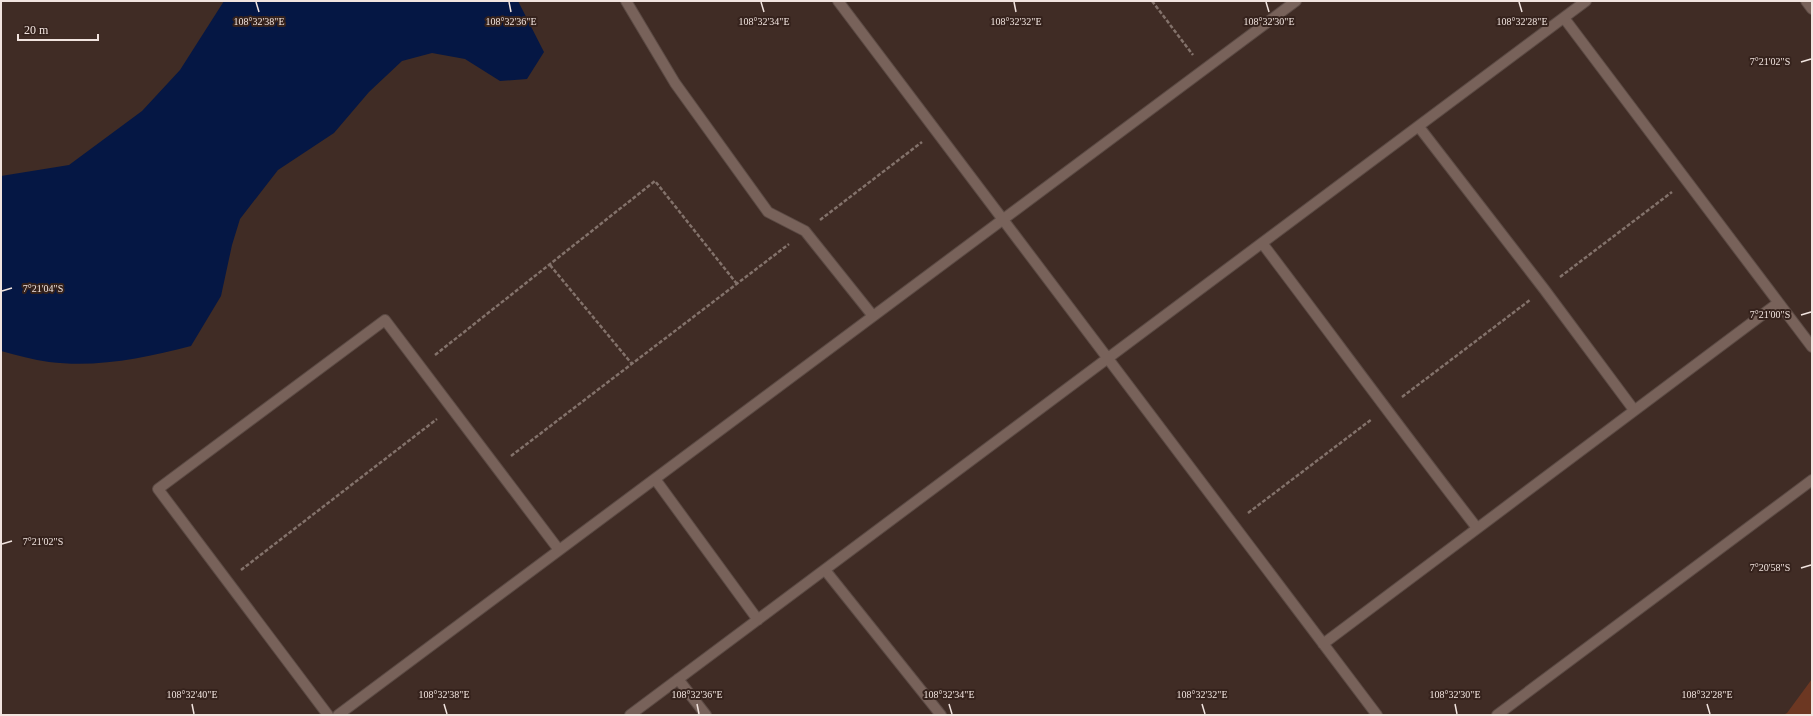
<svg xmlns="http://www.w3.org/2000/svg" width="1813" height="716" font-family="'Times New Roman',serif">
  <rect width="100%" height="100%" fill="#402c25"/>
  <!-- green -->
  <path fill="#6c3722" d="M1812,679V715H1783L1787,713Z"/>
  <!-- water -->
  <path fill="#051744" d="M224,1H518L544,52L527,79L500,81L465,59L432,53L402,61L369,92L334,133L278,170L240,219L232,245L221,296L191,346C145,358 97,368 49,362C33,360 17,355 1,351V176L69,165L142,111L180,70Z"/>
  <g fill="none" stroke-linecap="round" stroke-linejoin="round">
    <!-- minor casing -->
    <g stroke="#5b4a44" stroke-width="12">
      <path id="minor" d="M626,1L675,83L768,212L805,231L873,316
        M838,1L1377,715
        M1806,1L1812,9
        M1564,18L1812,347
        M1419,127L1544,289L1634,410
        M1262,243C1334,338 1404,434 1477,528
        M655,479L758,620
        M825,570L941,715
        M1323,644L1778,303
        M678,679L706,715
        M328,715L158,489L385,320L559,550
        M338,715L1296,1
        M630,715L1586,1
        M1497,715L1812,480"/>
    </g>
    <!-- path -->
    <path stroke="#83726b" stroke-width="2.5" stroke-dasharray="4 2" stroke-linecap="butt" d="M1152,1L1193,55
      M820,220L922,142
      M550,265L632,364
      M1560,277L1672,192
      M435,355L655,181L737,284
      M1402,397L1530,300
      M511,456L789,244
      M1248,513L1372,419
      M241,570L437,419"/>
    <!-- minor -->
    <use href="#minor" stroke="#78625a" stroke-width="10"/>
  </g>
  <!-- ticks -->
  <path fill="none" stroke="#f1e4df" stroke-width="1.5" d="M256,2L259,12M509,2L511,12M761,2L764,12M1014,2L1016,12M1266,2L1269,12M1519,2L1522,12M1801,62L1811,59M2,291L12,288M1801,315L1811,312M2,544L12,541M1801,568L1811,565M192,704L194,714M444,704L447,714M697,704L699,714M949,704L952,714M1202,704L1205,714M1455,704L1457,714M1707,704L1710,714"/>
  <g font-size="10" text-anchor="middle" fill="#f1e4df" stroke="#35221c" stroke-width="4" stroke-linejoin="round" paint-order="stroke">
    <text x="259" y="25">108°32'38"E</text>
    <text x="511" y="25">108°32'36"E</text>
    <text x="764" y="25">108°32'34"E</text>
    <text x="1016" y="25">108°32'32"E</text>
    <text x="1269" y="25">108°32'30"E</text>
    <text x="1522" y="25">108°32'28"E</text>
    <text x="1770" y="65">7°21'02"S</text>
    <text x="43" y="292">7°21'04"S</text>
    <text x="1770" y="318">7°21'00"S</text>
    <text x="43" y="545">7°21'02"S</text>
    <text x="1770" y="571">7°20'58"S</text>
    <text x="192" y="698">108°32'40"E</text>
    <text x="444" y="698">108°32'38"E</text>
    <text x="697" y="698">108°32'36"E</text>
    <text x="949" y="698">108°32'34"E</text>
    <text x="1202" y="698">108°32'32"E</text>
    <text x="1455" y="698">108°32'30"E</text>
    <text x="1707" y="698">108°32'28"E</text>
  </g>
  <!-- border -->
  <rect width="1813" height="716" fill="none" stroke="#f1e4df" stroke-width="4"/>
  <!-- scale -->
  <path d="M18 34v6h80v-6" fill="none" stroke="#f1e4df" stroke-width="2"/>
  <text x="24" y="34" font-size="12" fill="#f1e4df" stroke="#35221c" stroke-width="3" paint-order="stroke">20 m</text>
</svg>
